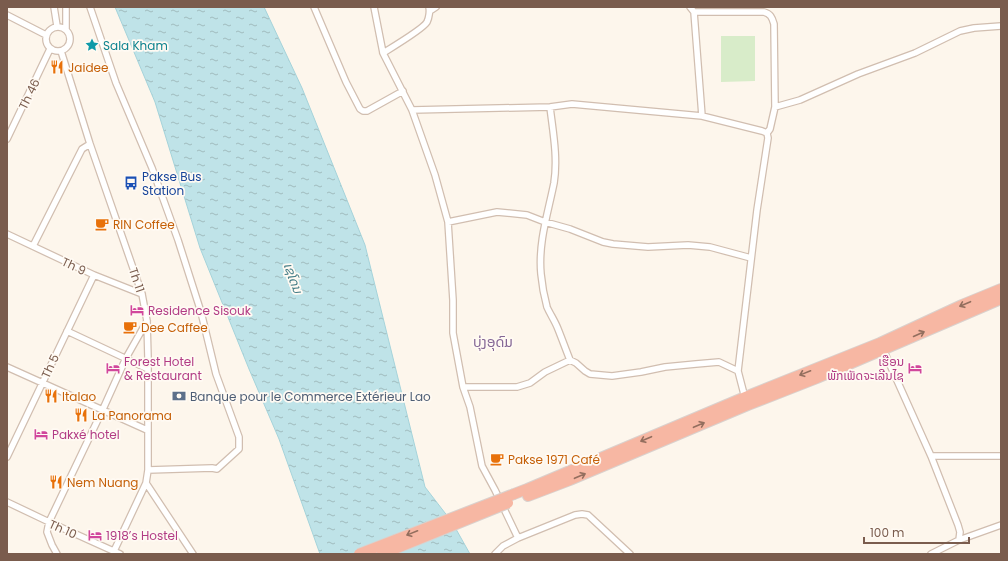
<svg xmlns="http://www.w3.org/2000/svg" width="1008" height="561" font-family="Poppins,'Noto Sans Lao',sans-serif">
  <defs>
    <pattern id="water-ripples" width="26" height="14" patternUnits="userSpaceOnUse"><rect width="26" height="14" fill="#bfe3e8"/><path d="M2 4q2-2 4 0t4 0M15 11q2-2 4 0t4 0" fill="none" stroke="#a0bbbe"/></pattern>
  </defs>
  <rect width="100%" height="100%" fill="#fdf6ec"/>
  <!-- grass -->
  <path fill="#d8ecc9" d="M721,36H755V81L721,82Z"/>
  <!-- water -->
  <path fill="url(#water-ripples)" stroke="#a5d3da" d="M115,7H264L302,88L365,245L425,487L452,522L470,554H320L279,439L249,369L200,248L155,102Z"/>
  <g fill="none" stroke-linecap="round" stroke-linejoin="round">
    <!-- street casing -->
    <g stroke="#d1beb0" stroke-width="8">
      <path id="street" d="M54,7L57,26
        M90,7L116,83L152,168L178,240L201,312L216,374L239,437V449L217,469L212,468L148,470
        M314,7L346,82L360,109L363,111H367L403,91
        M374,7L383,53L412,110L435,175L448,222L453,300V333L463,387L470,407L482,466L495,490L518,538
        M690,7L694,12H764C771,14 772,18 774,24L775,107L770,129L767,133L768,138L757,210L738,371L745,398
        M430,11L436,7
        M694,12L702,116
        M7,15L46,35
        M46 39a12 12 0 1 1 24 0a12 12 0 1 1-24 0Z
        M66,29V7
        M61,51L90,144L142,294L147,321L148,358V470L146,483L193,554
        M383,53C391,48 423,29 427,22C429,18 430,11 429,7
        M550,107C553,132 558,158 554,183C548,213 538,243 541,274C542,285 544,296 547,307C550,314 555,321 558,329C562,339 566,350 570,360
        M775,107L800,100L858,74L915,53L960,31L974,28L1001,26
        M412,110L550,107L572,104L702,116L762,131L767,133
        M7,139L50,49
        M448,222L497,212L527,215L545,222L570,229L603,242L613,244L648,247L688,245L710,247L751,258
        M7,234L94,275L142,294
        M33,246L82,149L90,144
        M67,331L148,369
        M882,347L931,456L958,525L960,532L959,540L931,554
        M7,367L147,430
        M463,387H517L530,383L545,372L570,360L576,363L585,371L590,374L612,376L641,372L665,367L696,364L719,362L738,371
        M931,456H1001
        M7,457L94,275
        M7,502L49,522L120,554
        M959,540L1001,525
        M115,553L114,551L146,483
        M57,554L52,545L47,532L49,522L103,409L126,358L147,321
        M495,554L503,546L518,538L575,515L582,514L588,515L630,554"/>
    </g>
    <!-- highway casing -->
    <g stroke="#dad1cd" stroke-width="12">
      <path id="highway" d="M514,494L527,489L745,397L880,343L962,305L1001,289
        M528,496L570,480L748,405L817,378L966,314L1001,299"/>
    </g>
    <!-- street -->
    <use href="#street" stroke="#fff" stroke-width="5.5"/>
    <!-- highway -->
    <use href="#highway" stroke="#f7b7a3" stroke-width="10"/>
    <!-- highway-bridge casing -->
    <g stroke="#dad1cd" stroke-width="12" stroke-linecap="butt">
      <path id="highway-bridge" d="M359,554L514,494
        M382,554L508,503"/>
    </g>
    <!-- highway-bridge -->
    <use href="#highway-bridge" stroke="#f7b7a3" stroke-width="10"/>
  </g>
  <!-- one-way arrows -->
  <defs><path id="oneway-shaft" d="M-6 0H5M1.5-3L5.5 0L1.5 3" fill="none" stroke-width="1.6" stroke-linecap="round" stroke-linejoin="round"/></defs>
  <g stroke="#936e5e">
    <use href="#oneway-shaft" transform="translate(965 304) rotate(157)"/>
    <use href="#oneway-shaft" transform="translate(919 334) rotate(-24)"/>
    <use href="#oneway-shaft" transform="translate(805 373) rotate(158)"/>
    <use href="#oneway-shaft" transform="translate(699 425) rotate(-23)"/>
    <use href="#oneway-shaft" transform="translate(646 439) rotate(157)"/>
    <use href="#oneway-shaft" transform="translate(580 476) rotate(-23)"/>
    <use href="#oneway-shaft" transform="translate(412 533) rotate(158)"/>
  </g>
  <!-- icons -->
  <defs>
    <g id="sight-bare" transform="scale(1.08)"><path d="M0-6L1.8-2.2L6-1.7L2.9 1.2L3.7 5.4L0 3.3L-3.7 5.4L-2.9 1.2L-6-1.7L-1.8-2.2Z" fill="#0f9aa8" stroke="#fffaf3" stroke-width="2.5" paint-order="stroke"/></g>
    <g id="restaurant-bare" transform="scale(1.08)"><path d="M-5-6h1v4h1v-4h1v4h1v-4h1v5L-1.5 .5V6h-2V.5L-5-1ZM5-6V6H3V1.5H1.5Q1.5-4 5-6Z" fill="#e8710a" stroke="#fffaf3" stroke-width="2.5" paint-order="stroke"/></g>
    <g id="bus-bare" transform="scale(1.08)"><path d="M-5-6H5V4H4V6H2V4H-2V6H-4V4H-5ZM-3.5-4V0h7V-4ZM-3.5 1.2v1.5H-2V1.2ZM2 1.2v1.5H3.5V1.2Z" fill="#1a4fb4" stroke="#fffaf3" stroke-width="2.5" paint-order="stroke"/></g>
    <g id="cafe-bare" transform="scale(1.08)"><path d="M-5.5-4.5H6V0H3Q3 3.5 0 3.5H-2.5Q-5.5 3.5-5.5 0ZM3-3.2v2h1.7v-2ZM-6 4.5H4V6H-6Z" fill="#e8710a" stroke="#fffaf3" stroke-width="2.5" paint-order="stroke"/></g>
    <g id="hotel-bare" transform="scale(1.08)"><path d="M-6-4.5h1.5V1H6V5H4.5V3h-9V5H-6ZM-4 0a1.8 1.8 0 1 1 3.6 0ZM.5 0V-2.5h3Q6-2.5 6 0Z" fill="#d1479c" stroke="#fffaf3" stroke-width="2.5" paint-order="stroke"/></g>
    <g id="bank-bare" transform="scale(1.08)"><path d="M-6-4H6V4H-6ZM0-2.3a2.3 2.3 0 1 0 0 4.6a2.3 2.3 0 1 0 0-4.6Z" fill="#5c6f8a" stroke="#fffaf3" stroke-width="2.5" paint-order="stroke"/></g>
  </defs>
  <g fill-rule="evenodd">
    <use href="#sight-bare" x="92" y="45"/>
    <use href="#restaurant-bare" x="57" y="67"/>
    <use href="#bus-bare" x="131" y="183"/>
    <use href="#cafe-bare" x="102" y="224"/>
    <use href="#hotel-bare" x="137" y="310"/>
    <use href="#cafe-bare" x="130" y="327"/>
    <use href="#hotel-bare" x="113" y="368"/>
    <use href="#hotel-bare" x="915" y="368"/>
    <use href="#restaurant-bare" x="51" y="396"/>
    <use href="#bank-bare" x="179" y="396"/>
    <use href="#restaurant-bare" x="81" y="415"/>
    <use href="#hotel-bare" x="41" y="434"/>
    <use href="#cafe-bare" x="497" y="459"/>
    <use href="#restaurant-bare" x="56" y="482"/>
    <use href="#hotel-bare" x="95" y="535"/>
  </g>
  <g text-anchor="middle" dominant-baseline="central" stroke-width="3.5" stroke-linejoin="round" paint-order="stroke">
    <!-- culture labels -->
    <g font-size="12" fill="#0d838f" stroke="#fffaf3" text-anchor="start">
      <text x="103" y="45">Sala Kham</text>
    </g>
    <!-- food labels -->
    <g font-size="12" fill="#c56008" stroke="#fffaf3" text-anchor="start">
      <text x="68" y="67">Jaidee</text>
      <text x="113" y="224">RIN Coffee</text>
      <text x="141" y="327">Dee Caffee</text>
      <text x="62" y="396">Italao</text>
      <text x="92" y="415">La Panorama</text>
      <text x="508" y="459">Pakse 1971 Café</text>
      <text x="67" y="482">Nem Nuang</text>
    </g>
    <!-- street labels -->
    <g font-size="12" fill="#7a5c4d" stroke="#fffaf3">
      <text transform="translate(29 94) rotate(-64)">Th 46</text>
      <text transform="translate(74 266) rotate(25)">Th 9</text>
      <text transform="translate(137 280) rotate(71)">Th 11</text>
      <text transform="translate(50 366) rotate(-65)">Th 5</text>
      <text transform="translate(63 529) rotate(24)">Th 10</text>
    </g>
    <!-- transit labels -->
    <g font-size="12" fill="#164399" stroke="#fffaf3" text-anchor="start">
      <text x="142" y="176">Pakse Bus<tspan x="142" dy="14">Station</tspan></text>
    </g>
    <!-- hotel labels -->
    <g font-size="12" fill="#b23c85" stroke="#fffaf3" text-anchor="start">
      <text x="148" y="310">Residence Sisouk</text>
      <text x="124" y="361">Forest Hotel<tspan x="124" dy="14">&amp; Restaurant</tspan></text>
      <text x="904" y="361" text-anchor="end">ເຮືອນ<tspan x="904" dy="14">ພັກເພັດຈະເລີນໄຊ</tspan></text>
      <text x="52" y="434">Pakxé hotel</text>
      <text x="106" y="535">1918’s Hostel</text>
    </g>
    <!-- service labels -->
    <g font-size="12" fill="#4e5e75" stroke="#fffaf3" text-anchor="start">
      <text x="190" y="396">Banque pour le Commerce Extérieur Lao</text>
    </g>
    <!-- water labels -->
    <g font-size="13" font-style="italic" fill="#437c86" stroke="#fffaf3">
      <text transform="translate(293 278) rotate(70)">ເຊໂດນ</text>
    </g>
    <!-- quarter labels -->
    <g font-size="14" fill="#846695" stroke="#fffaf3">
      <text x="493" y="342">ບຸ່ງອຸດົມ</text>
    </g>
  </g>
  <!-- border -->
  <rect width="1008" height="561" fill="none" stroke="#7a5c4d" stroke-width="16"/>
  <!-- scale -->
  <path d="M864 537v6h105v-6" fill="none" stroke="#7a5c4d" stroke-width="2"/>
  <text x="870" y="537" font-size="12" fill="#7a5c4d" stroke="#fffaf3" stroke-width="3" paint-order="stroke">100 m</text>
</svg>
